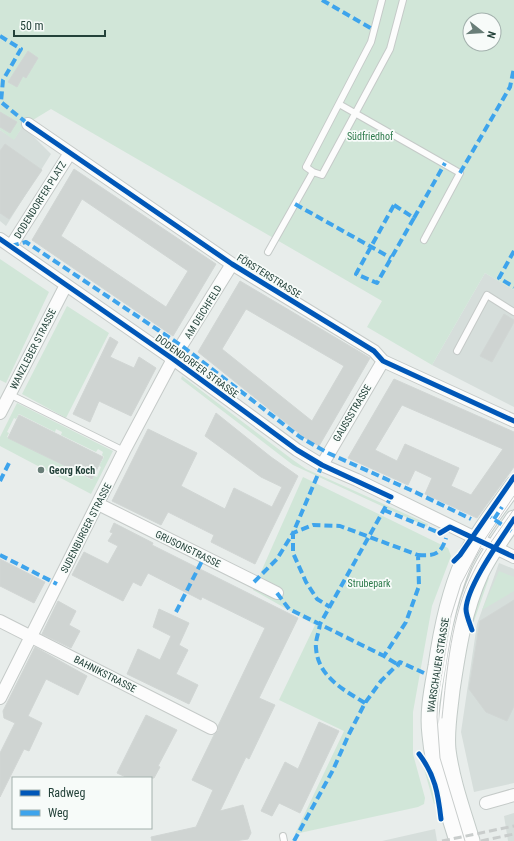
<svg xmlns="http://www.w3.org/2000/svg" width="514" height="841" font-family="'Roboto Condensed',sans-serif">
  <rect width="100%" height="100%" fill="#e8edeb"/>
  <!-- built -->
  <path fill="#d6dedb" d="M23,126L51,154L6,226L0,221V130L14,139Z
    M485,273L514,290V407L432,365Z
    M499,563L514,569V783L474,792L461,732L477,624Z
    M514,813V841H508L504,816Z
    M435,829L437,841H382Z"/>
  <!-- green -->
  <path fill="#d1e6d8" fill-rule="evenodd" d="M0,0H514V290L485,273L432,365L367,327L382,301L51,109L23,126L14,140L0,130ZM470,20H494V44H470Z
    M0,259L49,292L6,383L0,380Z
    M67,306L109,333L66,418L22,394Z
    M182,376L293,460L306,469L428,524L427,527L293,465L181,379Z
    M17,403L113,451L91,494L0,446V437ZM19,414L55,432L56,429L62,432L61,435L96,452L98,449L103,452L102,455L104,457L99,466L101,467L97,477L94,476L92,480L7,437L9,433L7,432L14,418L16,419Z
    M303,477L448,548L451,556L432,606L413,712V754L425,798L424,804L418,807L295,834L344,731L279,700L315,625L253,590Z
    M499,571L514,577V591L482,610Z
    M487,576L489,578L473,624L472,616Z
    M422,762L428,770L437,802L434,804Z"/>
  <!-- building -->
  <path fill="#cfd4d2" stroke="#d1d6d4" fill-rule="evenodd" d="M28,51L38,58L26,78L23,76L17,87L8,82Z
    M0,112L17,122L10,133L0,127Z
    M5,144L42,170L9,219L0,213V151Z
    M74,169L216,264L173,336L32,240ZM82,199L188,271L166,307L61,236Z
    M240,281L370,358L319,446L305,438L198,352ZM246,309L344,366L312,421L222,349Z
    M504,314L514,320V322L492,362L480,356Z
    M110,337L118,342L110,357L134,368L139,357L156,368L131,416L99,401L90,422L73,414Z
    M394,379L514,432V467L477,518L425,494L432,478L415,470L408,485L348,458ZM402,405L503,449L471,495L451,486L459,468L405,444L397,461L375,450Z
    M216,413L271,457L298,476L255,564L211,542L214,535L168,512L161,525L112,501L148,429L197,453L181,486L225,509L234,488L272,507L282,487L261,477L205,436Z
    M19,415L103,457L92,479L8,438Z
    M114,523L153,543L152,545L298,618L259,698L275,705L249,759L246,757L220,811L243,805L251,833L248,839L235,841H152L151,837L196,827L213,790L192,780L214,735L218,731V726L265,628L202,597L201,600L148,573L141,586L133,582L123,601L72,575L84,552L108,564L118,546L108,541L113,533L110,532Z
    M0,559L45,582L34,603L0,586Z
    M514,600V706L507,721L486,712L469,689L480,621Z
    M58,601L76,611L69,625L80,631L71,648L42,634Z
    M159,609L189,623L179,645L188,650L176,674L198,685L189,704L127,674L138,649L160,660L171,636L153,627Z
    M35,647L87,676L78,695L46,679L28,716L42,723L29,751L24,749L0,797V753L15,723L4,718L3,711Z
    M146,715L177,730L158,766L160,767L154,778H128L117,773Z
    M319,722L339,731L300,813L279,803L272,816L261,811L285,762L298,769Z"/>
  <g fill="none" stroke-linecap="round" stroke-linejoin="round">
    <!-- service casing -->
    <g stroke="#c5cac8" stroke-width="8">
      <path id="service" d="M339,104L460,173L424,240
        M313,172L306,167L371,42L382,0
        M268,252L313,172L322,175L390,49L403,0
        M457,351L487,295L514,312
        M9,394L124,451
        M283,836L284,841"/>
    </g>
    <!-- minor casing -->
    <g stroke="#c5cac8" stroke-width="14">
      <path id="minor" d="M28,124L232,264L374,351L383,361L514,421
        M0,239L173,359L297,450L322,465L357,480L514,557
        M11,246L70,153
        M0,413L66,285
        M322,465L383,361
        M98,504L277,593
        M0,621L211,728
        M0,698L124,451L173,359L232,264
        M486,803L514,795"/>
    </g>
    <!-- secondary casing -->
    <g stroke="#c3cbc8" stroke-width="19">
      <path id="secondary" d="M458,841C448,807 434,771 431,735C428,712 433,689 437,666C442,630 449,595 464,561C477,534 497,509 514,485
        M471,841C462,811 451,781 447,750C445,730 449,710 451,690C457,650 463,610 480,573C489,554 502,537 514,519"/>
    </g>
    <!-- service -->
    <use href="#service" stroke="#fcfcfc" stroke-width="6"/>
    <!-- minor -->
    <use href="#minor" stroke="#fcfcfc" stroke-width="12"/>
    <!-- secondary -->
    <use href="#secondary" stroke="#fcfcfc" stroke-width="17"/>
    <!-- tram -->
    <path stroke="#c9cdcc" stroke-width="1" d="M442,718C447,670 451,616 473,573C484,550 500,530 514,509
      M465,841L440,758L437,717L438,697L451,616L461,584L483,542L514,496"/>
    <!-- rail -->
    <path stroke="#c9cdcc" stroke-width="3" stroke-dasharray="8 4" stroke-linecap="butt" d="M442,841L514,826
      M481,841L514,834"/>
    <!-- quiet -->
    <path stroke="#3ea4ec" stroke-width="4" stroke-dasharray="8 4" stroke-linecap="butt" d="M322,0L374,30
      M0,36L21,49L3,80L1,102L28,124
      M460,173L510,87L514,68
      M295,204L391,258
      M394,205L414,218L377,283L356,274Z
      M414,218L445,163
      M11,246L26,242L182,346L300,437L328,453L415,492L471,519
      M514,251L499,278L514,287
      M322,465L293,533V553L306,582L317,599L330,607
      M0,481L10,461
      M384,510L440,533
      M485,513L514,533
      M494,519L502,507
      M0,555L57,584
      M418,555C434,556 441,555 446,538
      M254,582L277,559L293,533L313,525L340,526L418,555L419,586L406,622L384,656
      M277,593L289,609L384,656L400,666
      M176,612L204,557
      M365,703C344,690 318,677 316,648C315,641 319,632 320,624L391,497
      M294,841L333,770L349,734L365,703L381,681L400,662L424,673"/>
    <!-- cycleway casing -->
    <g stroke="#f7fbf9" stroke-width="8">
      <path id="cycleway" d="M28,124L232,264L374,351L383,361L514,421
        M0,239L173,359L297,450L322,465L391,497
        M440,533L450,527L514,557
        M454,561L460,555L514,477
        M472,630C470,624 466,615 466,609C467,586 501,539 514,519
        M419,754C435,775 438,793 441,819"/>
    </g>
    <!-- cycleway -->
    <use href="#cycleway" stroke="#0057b8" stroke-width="5"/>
  </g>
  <!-- markers -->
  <circle fill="#697e78" stroke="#f7fbf9" stroke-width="1.5" cx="41" cy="470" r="4"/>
  <g text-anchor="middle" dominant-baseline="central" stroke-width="3.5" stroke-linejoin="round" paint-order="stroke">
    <!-- park labels -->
    <g font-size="10" fill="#2d7a4b" stroke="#f7fbf9">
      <text x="370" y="136">Südfriedhof</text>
      <text x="369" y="583">Strubepark</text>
    </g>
    <!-- street labels -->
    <g font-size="10" fill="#24423a" stroke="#f7fbf9">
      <text transform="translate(40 200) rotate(-58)">DODENDORFER PLATZ</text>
      <text transform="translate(269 276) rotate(32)">FÖRSTERSTRASSE</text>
      <text transform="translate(203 312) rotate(-58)">AM DEICHFELD</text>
      <text transform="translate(33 349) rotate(-63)">WANZLEBER STRASSE</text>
      <text transform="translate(197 366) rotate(36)">DODENDORFER STRASSE</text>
      <text transform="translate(352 413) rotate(-59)">GAUSSSTRASSE</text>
      <text transform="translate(86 528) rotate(-63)">SUDENBURGER STRASSE</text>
      <text transform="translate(188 549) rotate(26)">GRUSONSTRASSE</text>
      <text transform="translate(438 665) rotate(-81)">WARSCHAUER STRASSE</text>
      <text transform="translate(105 674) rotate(27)">BAHNIKSTRASSE</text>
    </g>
    <!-- poi labels -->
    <g font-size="10" font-weight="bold" fill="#24423a" stroke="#f7fbf9" text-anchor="start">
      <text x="49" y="470">Georg Koch</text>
    </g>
  </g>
  <!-- legend -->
  <rect x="12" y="777" width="140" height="52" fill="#f7fbf9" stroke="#a3b1ad"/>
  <rect x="20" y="790" width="20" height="6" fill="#0057b8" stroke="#a3b1ad"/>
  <text x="48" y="797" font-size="12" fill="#24423a">Radweg</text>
  <rect x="20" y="810" width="20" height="6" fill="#3ea4ec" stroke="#a3b1ad"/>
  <text x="48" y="817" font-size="12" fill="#24423a">Weg</text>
  <!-- north arrow -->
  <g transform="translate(482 32) rotate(107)"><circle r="19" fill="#f7fbf9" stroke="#a3b1ad"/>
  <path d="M0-3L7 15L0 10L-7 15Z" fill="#697e78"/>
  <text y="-6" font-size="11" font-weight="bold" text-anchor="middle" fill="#24423a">N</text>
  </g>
  <!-- scale -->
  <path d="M14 30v6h91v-6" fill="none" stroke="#24423a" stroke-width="2"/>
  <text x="20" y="30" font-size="12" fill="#24423a" stroke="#f7fbf9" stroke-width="3" paint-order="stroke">50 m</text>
</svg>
